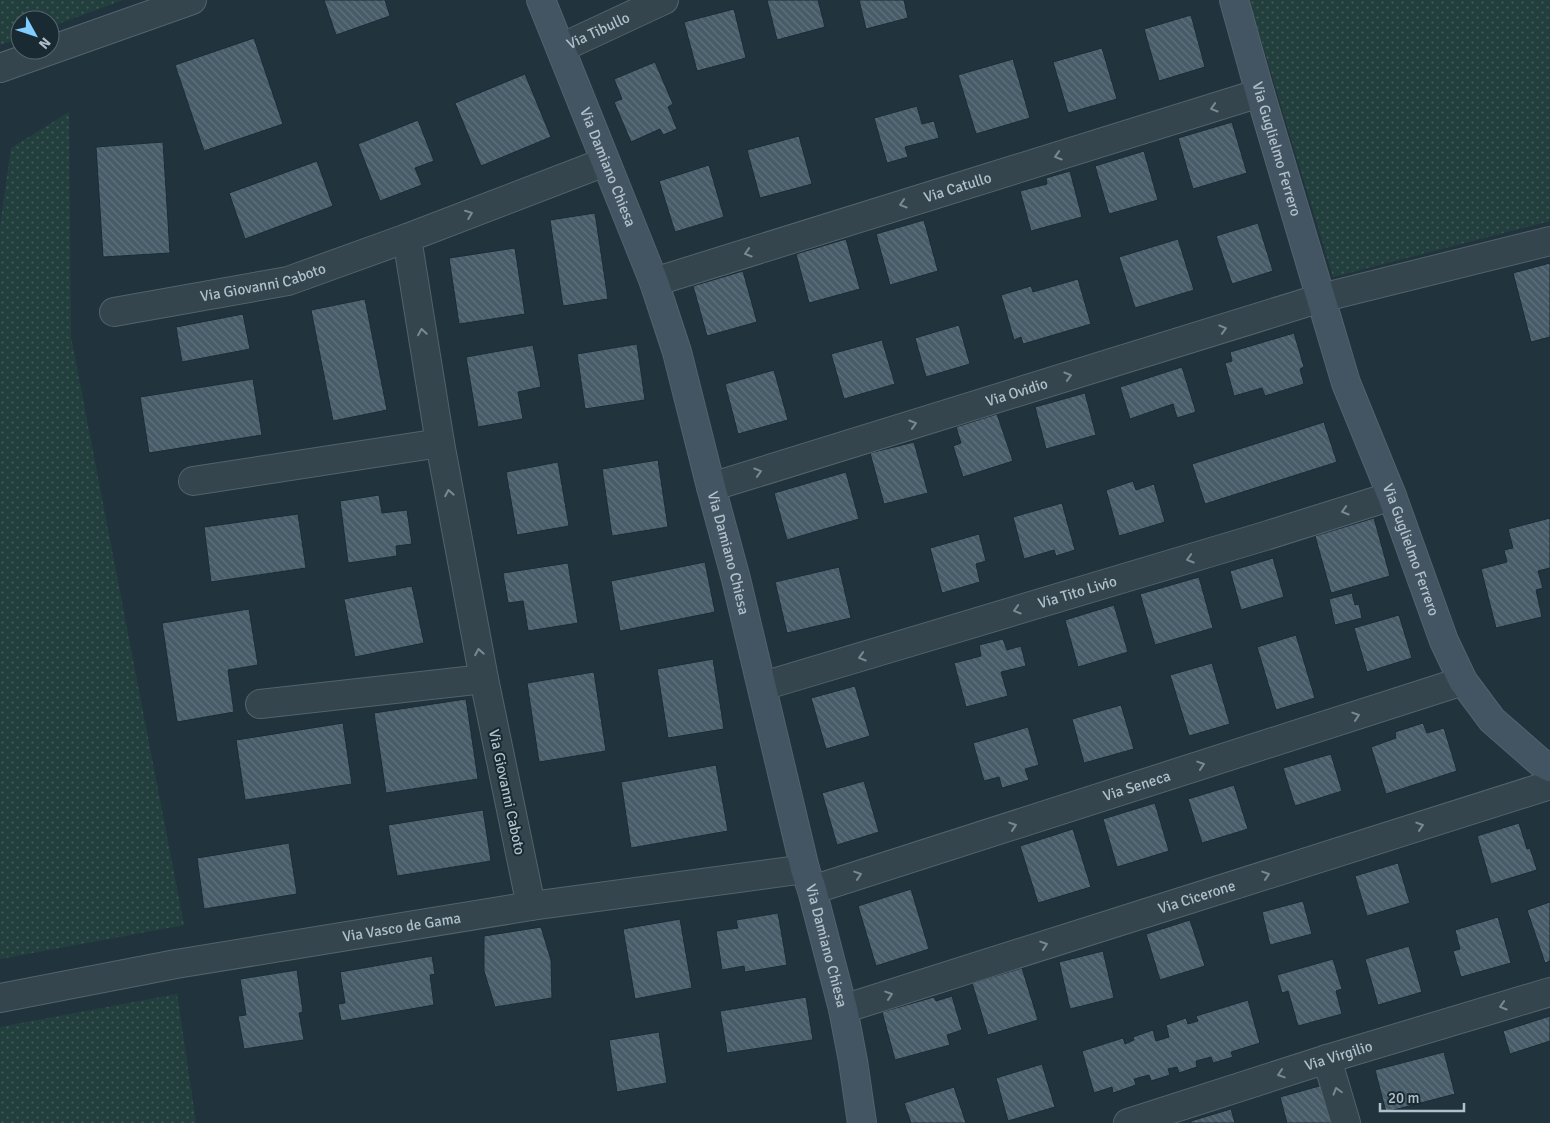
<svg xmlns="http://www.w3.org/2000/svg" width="1550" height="1123" font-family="Signika,sans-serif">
  <defs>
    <pattern id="grass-dots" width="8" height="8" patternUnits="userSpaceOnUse" patternTransform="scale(1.25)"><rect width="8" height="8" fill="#233f3d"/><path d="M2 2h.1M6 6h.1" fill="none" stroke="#415958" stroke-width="1.8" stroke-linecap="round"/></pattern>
    <pattern id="building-back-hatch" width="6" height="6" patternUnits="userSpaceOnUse" patternTransform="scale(1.25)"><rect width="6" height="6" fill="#475c68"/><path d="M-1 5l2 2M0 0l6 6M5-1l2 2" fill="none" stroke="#5f727c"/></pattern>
  </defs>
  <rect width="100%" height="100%" fill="#21343e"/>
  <!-- grass -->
  <path fill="url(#grass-dots)" d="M0,0H123L50,27V20H20V38L0,45Z
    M1249,0H1550V221L1333,277Z
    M69,112L71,337L184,925L0,959V226L11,148Z
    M177,994L196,1123H0V1027Z"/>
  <!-- building -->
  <path fill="url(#building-back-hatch)" stroke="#1c2c35" d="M324,0H385L390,16L336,35Z
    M767,0H818L825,27L777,40Z
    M859,0H904L908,18L866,29Z
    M734,9L746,58L697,71L684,22Z
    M1191,15L1205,67L1159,81L1144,29Z
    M254,38L283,124L204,151L175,65Z
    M1102,48L1117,99L1068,113L1053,62Z
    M1013,59L1030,118L976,134L958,75Z
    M655,62L673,104L668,107L677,129L663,135L660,129L631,142L614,102L622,99L614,79Z
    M525,74L551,137L481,166L455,103Z
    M917,106L922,124L934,121L939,138L905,147L908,157L887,163L874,118Z
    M418,120L434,161L415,168L422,185L380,201L358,144Z
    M1232,122L1247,173L1193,189L1178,138Z
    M799,136L812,184L760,198L747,150Z
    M163,142L170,253L103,257L96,147Z
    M1144,151L1158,200L1109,214L1095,166Z
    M317,161L333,206L245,239L229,193Z
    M709,165L724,217L675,232L659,181Z
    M1070,171L1082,217L1031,231L1020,191L1047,184L1046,178Z
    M595,213L608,299L563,306L550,220Z
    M924,220L938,271L890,285L876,234Z
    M1258,223L1273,271L1232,284L1216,236Z
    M846,239L860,289L809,303L796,254Z
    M1178,239L1194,290L1135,308L1119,257Z
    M515,248L525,314L459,324L449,258Z
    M1550,263V337L1531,342L1513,273Z
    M743,271L757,322L707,336L693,286Z
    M1078,279L1091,324L1023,344L1021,337L1014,340L1001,295L1031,286L1033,292Z
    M365,299L387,410L333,421L311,310Z
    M243,314L250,349L182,362L176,327Z
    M959,325L970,364L926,377L915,338Z
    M1294,333L1304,367L1300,369L1304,384L1265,396L1262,388L1234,396L1225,363L1232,361L1230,352Z
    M882,340L895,384L844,399L831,354Z
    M637,344L645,400L585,409L577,354Z
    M533,345L541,387L518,392L523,419L478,427L466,357Z
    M1182,367L1196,412L1177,418L1173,404L1130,419L1120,387Z
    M774,370L788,420L738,434L725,384Z
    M253,379L262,435L149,453L140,397Z
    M1085,393L1096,435L1046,449L1035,407Z
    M997,414L1013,461L963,477L953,446L961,443L956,427Z
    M1324,422L1337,462L1205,504L1192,464Z
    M914,442L928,493L884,504L870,453Z
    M658,460L668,527L612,536L602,469Z
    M558,462L569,526L517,535L506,472Z
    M846,472L859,519L787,540L774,493Z
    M1133,481L1136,490L1154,484L1165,522L1119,536L1106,490Z
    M379,495L382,513L407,510L412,544L396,546L397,556L348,563L340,501Z
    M1062,503L1075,550L1056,556L1054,550L1024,559L1013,517Z
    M298,514L306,568L211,582L204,527Z
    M1374,518L1390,576L1331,593L1315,536Z
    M1550,518V568L1538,571L1543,588L1536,590L1542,617L1496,628L1481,569L1507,562L1504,550L1513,548L1508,529Z
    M979,534L986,561L976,564L980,582L942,593L930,548Z
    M1273,558L1284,597L1241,610L1230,571Z
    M705,562L715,612L620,631L611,581Z
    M568,563L578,623L528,631L523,601L508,603L503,573Z
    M839,567L851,618L787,633L775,582Z
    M1199,577L1213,628L1155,645L1140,594Z
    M412,586L424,643L355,657L344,599Z
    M1352,593L1355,605L1359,604L1362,618L1335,625L1329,599Z
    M1114,605L1128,652L1078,667L1065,620Z
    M249,609L258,665L228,670L234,712L177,722L162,623Z
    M1399,615L1412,658L1367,672L1354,628Z
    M1296,635L1315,698L1276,710L1257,647Z
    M1003,639L1007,650L1021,646L1026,666L1001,672L1008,696L966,707L954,663L981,656L979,645Z
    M713,659L724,729L668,738L657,669Z
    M1212,663L1230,724L1189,736L1170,675Z
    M594,672L606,751L539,762L527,683Z
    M855,686L870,736L826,749L811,698Z
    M466,699L478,779L386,793L374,713Z
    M1121,705L1134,749L1084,763L1072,719Z
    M343,723L352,784L245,800L236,740Z
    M1423,723L1427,733L1444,728L1457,771L1386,794L1371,747L1396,738L1395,732Z
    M1028,727L1039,765L1025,769L1029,780L1002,788L999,777L984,781L973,743Z
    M1331,754L1342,791L1295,806L1283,768Z
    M716,765L728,831L631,848L621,782Z
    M864,781L879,832L837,845L822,793Z
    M1234,785L1248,829L1202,843L1188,799Z
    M1155,803L1169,851L1117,867L1103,819Z
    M483,810L491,861L397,876L388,825Z
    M1519,823L1527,849L1530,848L1537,870L1491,884L1477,836Z
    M1073,829L1091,887L1038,903L1020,846Z
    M289,843L297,894L204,909L197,858Z
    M1398,863L1410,903L1367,916L1355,876Z
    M911,889L929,949L876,966L858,906Z
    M1303,901L1312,934L1270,945L1262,912Z
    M1550,902V961L1545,963L1527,910Z
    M778,913L787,965L745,972L744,966L722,970L716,931L738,928L736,920Z
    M1498,917L1511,963L1461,977L1453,951L1460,949L1455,930Z
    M680,919L692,988L635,999L623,929Z
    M1190,920L1205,966L1160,980L1146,934Z
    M541,927L551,960L552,998L495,1007L484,971V936Z
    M1409,946L1422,992L1378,1005L1365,959Z
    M1103,951L1114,998L1070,1009L1059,962Z
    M432,956L435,974L430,975L434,1005L341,1021L338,1004L345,1003L340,972Z
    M1333,959L1342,989L1336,991L1342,1014L1298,1026L1288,991L1282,993L1277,975Z
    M1022,968L1038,1020L988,1035L972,983Z
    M297,970L303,1012L299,1013L304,1040L244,1049L238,1016L246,1015L240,979Z
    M952,996L962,1030L947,1035L950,1045L895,1060L882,1012L934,997L936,1001Z
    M806,997L813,1040L727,1053L720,1011Z
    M1248,1000L1260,1043L1231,1052L1233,1057L1213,1063L1211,1057L1196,1061L1197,1067L1179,1073L1177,1067L1168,1069L1170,1075L1151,1081L1149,1075L1134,1079L1136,1085L1113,1093L1112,1087L1094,1093L1082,1051L1123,1038L1125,1044L1134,1040L1133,1037L1153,1030L1156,1041L1169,1037L1166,1025L1186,1018L1188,1024L1198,1021L1196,1016Z
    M1550,1016V1041L1510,1054L1503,1031Z
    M659,1032L667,1083L617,1092L609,1040Z
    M1444,1052L1455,1094L1386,1112L1375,1070Z
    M1042,1064L1055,1107L1008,1121L996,1078Z
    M1323,1085L1333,1123H1287L1280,1097Z
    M954,1087L966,1123H911L904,1103Z
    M1231,1109L1235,1123H1191V1121Z"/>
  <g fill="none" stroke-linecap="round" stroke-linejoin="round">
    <!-- street casing -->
    <g stroke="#53636c" stroke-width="30">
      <g id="street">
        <path id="s1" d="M561,48L664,0"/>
        <path d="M0,68L192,0"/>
        <path id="s2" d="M654,282L1260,93"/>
        <path id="s3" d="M114,312L288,281L407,238"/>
        <path d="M193,481L440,443"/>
        <path id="s4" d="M711,487L1321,298L1550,241"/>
        <path id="s5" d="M763,686L1265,536L1392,496"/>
        <path d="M260,704L484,679"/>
        <path id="s6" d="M812,890L1463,681"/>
        <path d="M531,906L484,679L440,443L407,238L605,162"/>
        <path id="s7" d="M0,998L176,964L531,906L805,869"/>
        <path id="s8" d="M843,1009L1550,785"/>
        <path d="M1327,1059L1346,1123"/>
        <path id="s9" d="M1128,1123L1327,1059L1550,992"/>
      </g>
    </g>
    <!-- secondary casing -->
    <g stroke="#53636c" stroke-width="30">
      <g id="secondary">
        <path id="s10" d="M541,0L654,282L677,352L711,487L736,579L805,869L812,890L843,1009L853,1061L862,1123"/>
        <path id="s11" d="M1234,0L1260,93L1346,383L1392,496L1444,641L1463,681L1492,720L1540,762L1550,767"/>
      </g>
    </g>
    <!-- street -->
    <use href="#street" stroke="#35454e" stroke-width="28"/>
    <!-- secondary -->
    <use href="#secondary" stroke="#435562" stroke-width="28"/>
  </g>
  <!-- one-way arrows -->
  <defs><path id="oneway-chevron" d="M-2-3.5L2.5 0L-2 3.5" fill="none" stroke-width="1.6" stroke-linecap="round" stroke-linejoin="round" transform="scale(1.25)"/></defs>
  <g stroke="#798992">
    <use href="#oneway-chevron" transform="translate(1214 108) rotate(163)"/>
    <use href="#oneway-chevron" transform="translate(1058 156) rotate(163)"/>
    <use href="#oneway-chevron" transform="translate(903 204) rotate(163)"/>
    <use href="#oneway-chevron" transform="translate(469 214) rotate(-21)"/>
    <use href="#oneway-chevron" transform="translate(748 253) rotate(163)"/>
    <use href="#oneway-chevron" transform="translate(1223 329) rotate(-17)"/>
    <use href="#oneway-chevron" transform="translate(422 332) rotate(-99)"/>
    <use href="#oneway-chevron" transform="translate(1068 376) rotate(-17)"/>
    <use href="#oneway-chevron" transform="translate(913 424) rotate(-17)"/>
    <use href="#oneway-chevron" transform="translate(758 472) rotate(-17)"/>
    <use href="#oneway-chevron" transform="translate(449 493) rotate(-100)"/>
    <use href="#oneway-chevron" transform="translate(1345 511) rotate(163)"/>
    <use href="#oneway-chevron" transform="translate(1190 559) rotate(163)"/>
    <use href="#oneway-chevron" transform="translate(1017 610) rotate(163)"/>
    <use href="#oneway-chevron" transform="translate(479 652) rotate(-100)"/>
    <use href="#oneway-chevron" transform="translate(862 657) rotate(163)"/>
    <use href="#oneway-chevron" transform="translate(1356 716) rotate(-18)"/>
    <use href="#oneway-chevron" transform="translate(1201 765) rotate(-18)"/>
    <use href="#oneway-chevron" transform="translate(1013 826) rotate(-18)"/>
    <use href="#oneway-chevron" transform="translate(1420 826) rotate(-18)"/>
    <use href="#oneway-chevron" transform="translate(858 875) rotate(-18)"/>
    <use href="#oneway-chevron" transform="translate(1266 875) rotate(-18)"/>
    <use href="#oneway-chevron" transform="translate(1044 945) rotate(-18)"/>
    <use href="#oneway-chevron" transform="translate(889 995) rotate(-18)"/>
    <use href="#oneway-chevron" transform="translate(1503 1006) rotate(163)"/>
    <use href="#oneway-chevron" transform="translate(1281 1074) rotate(162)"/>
    <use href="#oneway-chevron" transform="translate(1337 1091) rotate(-106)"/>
  </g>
  <g text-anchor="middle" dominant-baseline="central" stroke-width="4" stroke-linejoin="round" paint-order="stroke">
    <!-- street labels -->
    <g font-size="15" fill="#b1c0ca" stroke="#1a2a33">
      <text stroke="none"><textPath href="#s1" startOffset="41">Via Tibullo</textPath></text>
      <text stroke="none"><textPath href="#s11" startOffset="155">Via Guglielmo Ferrero</textPath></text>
      <text stroke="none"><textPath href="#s10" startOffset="180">Via Damiano Chiesa</textPath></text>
      <text stroke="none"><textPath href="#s2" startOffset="318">Via Catullo</textPath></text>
      <text stroke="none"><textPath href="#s3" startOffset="152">Via Giovanni Caboto</textPath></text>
      <text stroke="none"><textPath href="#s4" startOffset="320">Via Ovidio</textPath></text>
      <text stroke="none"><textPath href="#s11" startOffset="578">Via Guglielmo Ferrero</textPath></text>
      <text stroke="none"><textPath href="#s10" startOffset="585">Via Damiano Chiesa</textPath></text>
      <text stroke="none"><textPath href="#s5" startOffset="328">Via Tito Livio</textPath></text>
      <text stroke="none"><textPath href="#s6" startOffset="341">Via Seneca</textPath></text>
      <text transform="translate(507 792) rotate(78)">Via Giovanni Caboto</text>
      <text stroke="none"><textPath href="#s8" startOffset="371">Via Cicerone</textPath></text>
      <text stroke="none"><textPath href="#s7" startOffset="408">Via Vasco de Gama</textPath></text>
      <text stroke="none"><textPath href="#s10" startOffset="990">Via Damiano Chiesa</textPath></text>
      <text stroke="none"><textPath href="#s9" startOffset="221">Via Virgilio</textPath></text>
    </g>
  </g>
  <!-- north arrow -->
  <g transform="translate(35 35) rotate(130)"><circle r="24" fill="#1a2a33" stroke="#56666f"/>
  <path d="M0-4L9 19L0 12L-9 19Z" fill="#81cdff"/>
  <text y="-8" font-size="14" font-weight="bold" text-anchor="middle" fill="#b1c0ca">N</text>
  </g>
  <!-- scale -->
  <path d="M1380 1103v8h84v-8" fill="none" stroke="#b1c0ca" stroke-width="2.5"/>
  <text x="1388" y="1103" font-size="15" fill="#b1c0ca" stroke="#1a2a33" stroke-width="4" paint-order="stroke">20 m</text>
</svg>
